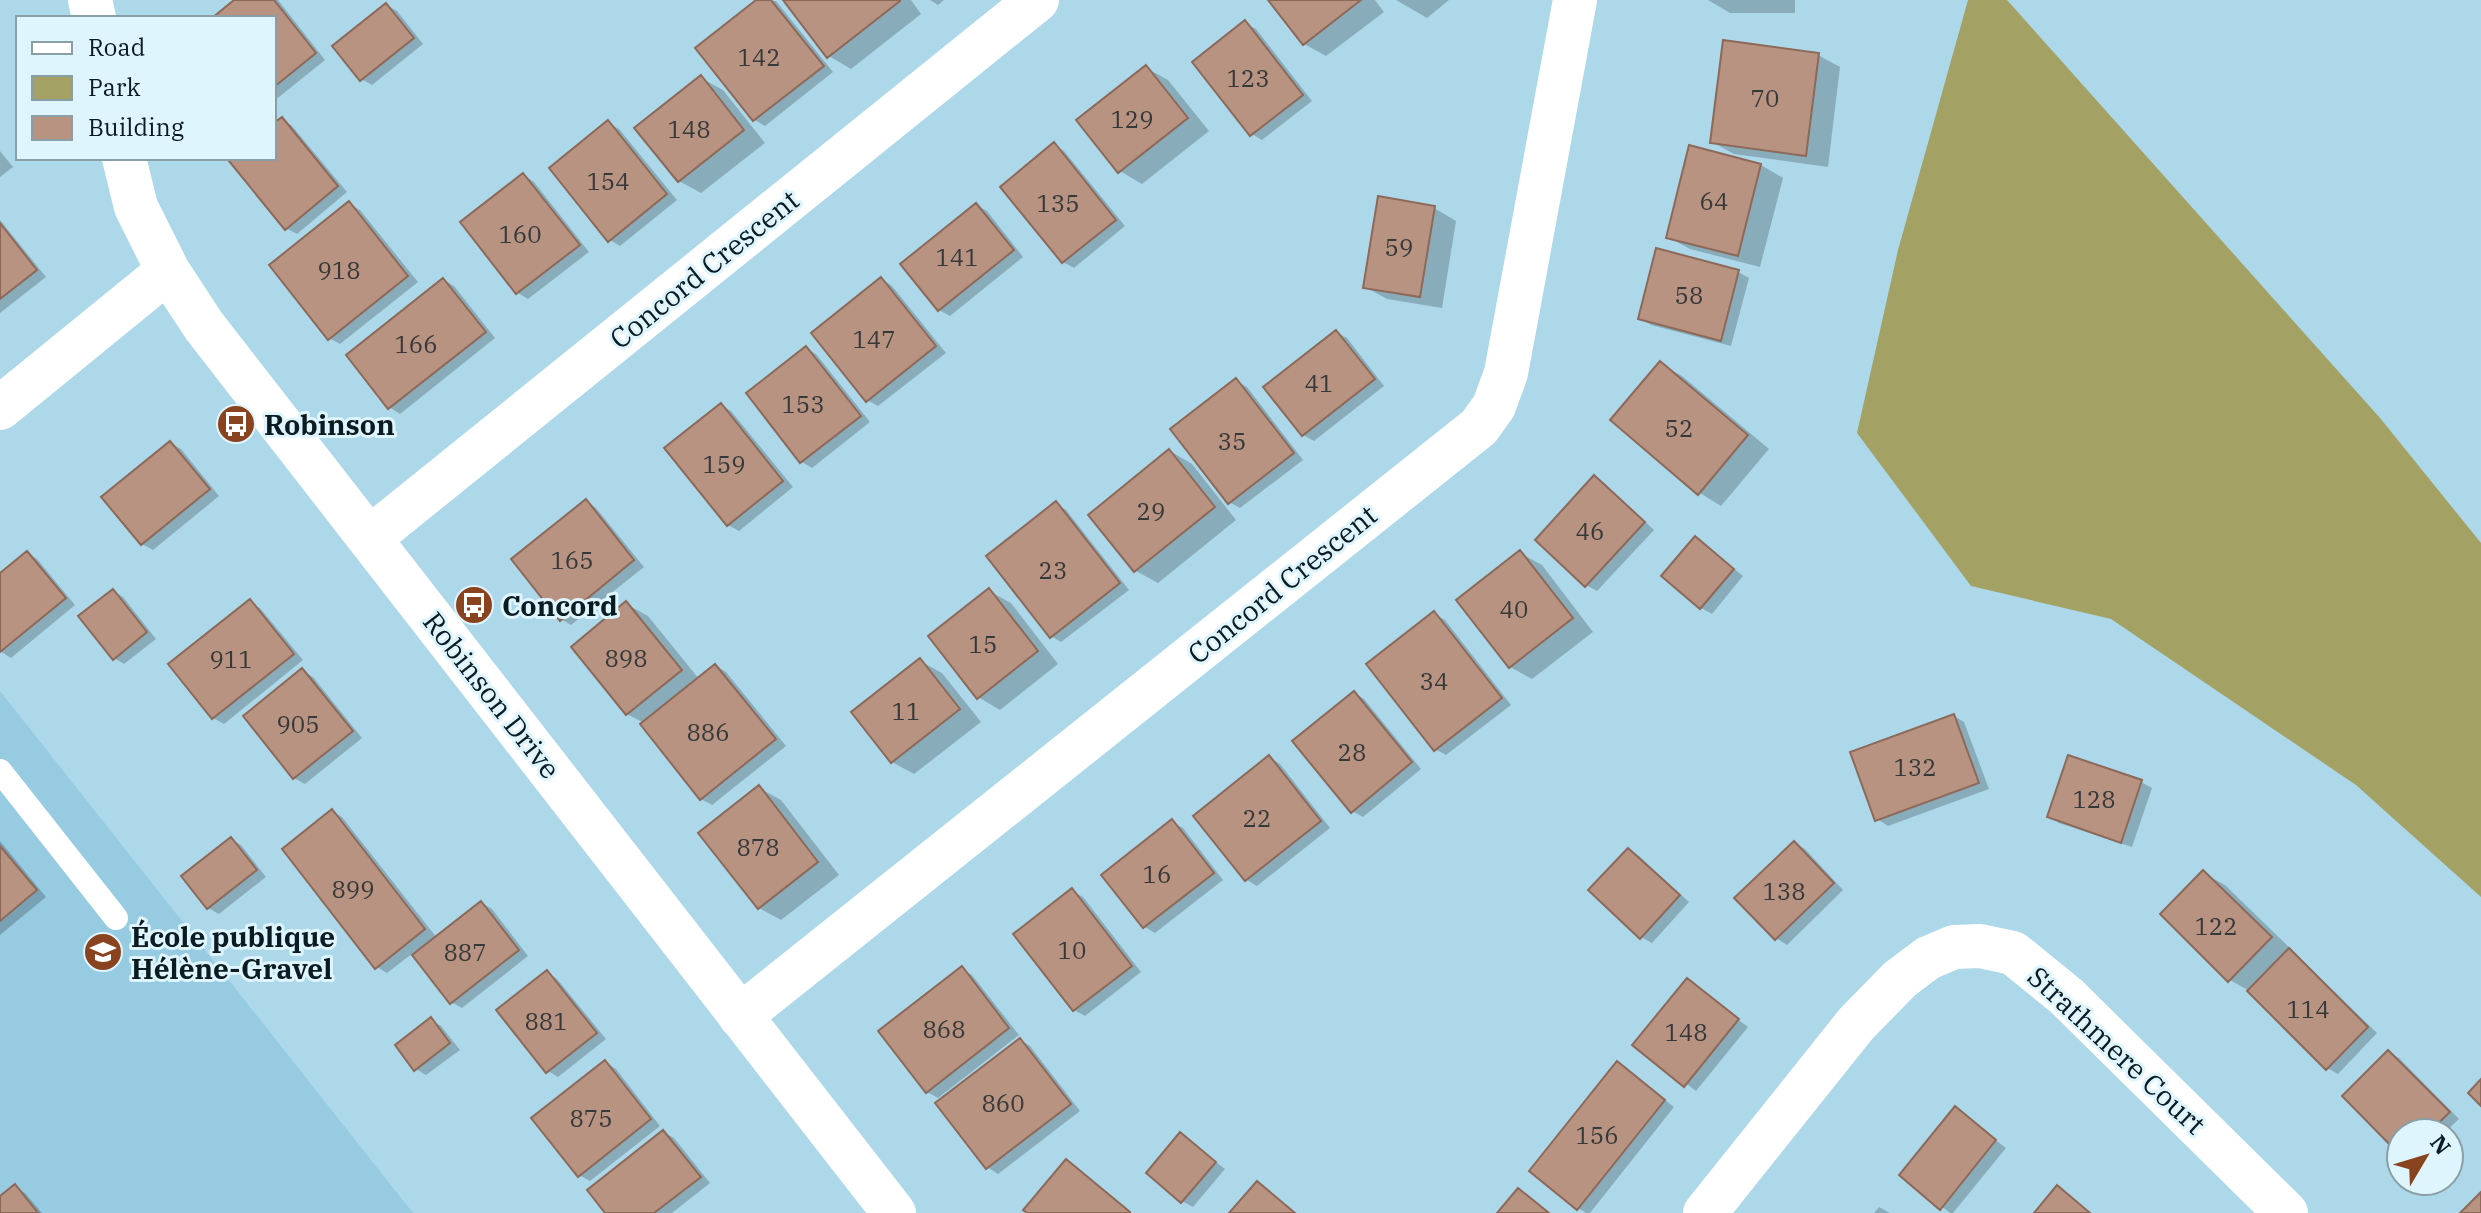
<svg xmlns="http://www.w3.org/2000/svg" width="2481" height="1213" font-family="'IBM Plex Serif',serif">
  <rect width="100%" height="100%" fill="#acd8ea"/>
  <!-- built -->
  <path fill="#97cbe1" d="M0,691L413,1213H0Z"/>
  <!-- green -->
  <path fill="#a4a165" d="M1968,0H2007L2380,418L2481,543V897L2356,785L2111,619L1971,586L1857,433L1898,250Z"/>
  <!-- shadow -->
  <path fill="#0003" d="M237,0H278L325,60L274,101V18H215Z
    M759,0L776,1L833,72L765,126L755,120L698,48Z
    M785,0H911L921,14L851,69L829,56Z
    M930,0H944L938,5Z
    M1271,0H1375L1384,12L1326,56L1304,44Z
    M1396,0H1449L1427,18Z
    M1708,0H1795V13H1730Z
    M386,5L397,11L423,44L372,85L361,79Z
    M1245,23L1256,29L1312,101L1262,140L1252,134Z
    M1818,55L1840,67L1828,167L1734,154L1712,142Z
    M1146,68L1168,80L1209,131L1142,184L1120,171Z
    M701,78L723,90L765,143L701,193L679,181Z
    M282,119L292,126L347,192L297,234L286,228L235,158H274V126Z
    M608,123L619,129L677,200L620,246L610,240Z
    M1054,145L1064,151L1125,226L1074,268L1063,262Z
    M1690,148L1761,165L1783,178L1760,267L1690,249L1668,237Z
    M0,151L13,167L0,177Z
    M524,175L534,182L589,252L528,299L518,293L463,223Z
    M349,204L360,210L418,282L340,344L329,338Z
    M976,205L987,211L1023,257L950,316L939,310Z
    M1434,208L1456,221L1442,308L1387,299L1365,287Z
    M0,220L46,277L0,313Z
    M1738,272L1749,278L1731,346L1651,325L1640,318Z
    M882,279L892,286L946,353L878,406L867,400Z
    M444,280L454,286L495,338L400,414L389,407Z
    M1336,332L1347,338L1384,386L1314,441L1303,435Z
    M806,348L816,354L870,422L812,468L802,462Z
    M1660,364L1682,376L1769,449L1721,506L1700,493L1613,420Z
    M1236,381L1247,387L1303,460L1240,508L1229,502Z
    M721,405L731,411L793,487L739,531L728,525Z
    M170,443L181,449L219,496L153,550L142,544Z
    M1170,451L1192,464L1236,520L1158,583L1136,571L1090,515Z
    M1595,478L1605,484L1654,530L1597,591L1586,585L1538,540Z
    M586,501L596,508L644,567L571,625L561,619Z
    M1056,504L1066,510L1129,590L1061,642L1051,636Z
    M1696,538L1743,576L1712,614L1701,608Z
    M27,553L37,559L75,605L11,658L0,651V575Z
    M1520,553L1542,565L1593,632L1532,679L1510,667Z
    M113,591L123,597L156,639L124,664L114,658Z
    M989,591L1011,603L1058,664L1000,710L978,697Z
    M250,602L260,608L303,660L224,724L213,718Z
    M626,604L648,616L699,679L716,666L726,672L786,746L712,805L701,799L644,723L627,714Z
    M1434,614L1445,620L1511,705L1446,755L1435,749Z
    M920,661L942,673L981,722L914,774L892,762Z
    M302,671L313,677L362,738L305,784L294,778L246,717Z
    M1354,693L1364,699L1421,769L1363,817L1352,811Z
    M1954,716L1964,722L1989,789L1888,826L1877,819Z
    M1269,757L1280,764L1330,828L1257,886L1247,880L1196,816Z
    M2141,782L2152,788L2132,847L2059,823L2049,816Z
    M759,788L781,800L839,875L781,920L759,908Z
    M332,811L342,817L437,938L482,903L492,909L528,956L462,1008L451,1002L413,953L387,973L377,967Z
    M1172,822L1183,828L1223,880L1155,933L1145,927L1104,876Z
    M231,839L241,845L266,877L219,914L208,908Z
    M0,841L46,897L0,935Z
    M1794,843L1805,849L1843,890L1787,945L1776,938Z
    M1628,850L1639,856L1689,902L1652,943L1641,937Z
    M2203,873L2225,885L2377,1033L2338,1074L2327,1068L2251,992L2230,980Z
    M1072,891L1083,897L1141,972L1085,1016L1074,1010Z
    M962,969L972,975L1019,1035L938,1098L927,1092Z
    M547,972L557,979L606,1039L558,1077L548,1071Z
    M1688,981L1748,1027L1696,1091L1635,1045Z
    M431,1020L441,1026L460,1050L426,1075L416,1069Z
    M1020,1040L1030,1046L1080,1111L998,1174L987,1167Z
    M2389,1052L2399,1058L2459,1119L2444,1133H2401V1153Z
    M605,1062L616,1069L660,1126L590,1181L579,1175Z
    M1617,1063L1674,1107L1590,1213H1586L1578,1208Z
    M1955,1109L2006,1148L1953,1213H1950L1902,1175Z
    M663,1132L674,1138L710,1183L672,1213H608Z
    M1181,1135L1225,1169L1193,1207L1182,1201Z
    M15,1187L25,1193L42,1213H0V1199Z
    M1879,1207L1890,1213H1874Z"/>
  <!-- building -->
  <path fill="#b89381" stroke="#8d6959" stroke-width="2" d="M234,0H274L316,53L274,87V18H212Z
    M756,0H771L824,66L753,121L695,48Z
    M783,0H900V1L827,58Z
    M1268,0H1361L1303,45Z
    M386,3L414,38L360,81L332,46Z
    M1245,20L1303,95L1250,136L1192,62Z
    M1723,40L1819,53L1806,156L1710,143Z
    M1146,65L1188,118L1118,173L1076,120Z
    M701,75L744,130L678,182L634,128Z
    M282,117L338,186L285,230L229,161L232,158H274V123Z
    M608,120L667,194L608,242L549,168Z
    M1054,142L1116,220L1062,263L1000,187Z
    M1689,145L1761,164L1738,256L1666,238Z
    M523,173L580,245L516,294L460,222Z
    M1378,196L1435,206L1420,297L1363,288Z
    M349,201L408,276L328,340L269,265Z
    M976,203L1014,250L938,311L900,264Z
    M0,223L37,270L0,299Z
    M1656,248L1739,270L1721,341L1638,319Z
    M881,277L936,346L866,402L811,333Z
    M443,278L486,332L388,409L346,355Z
    M1336,330L1375,379L1302,436L1263,387Z
    M806,346L861,416L800,463L746,393Z
    M1660,361L1748,435L1698,495L1610,420Z
    M1236,378L1294,453L1228,504L1170,429Z
    M721,403L783,481L727,526L664,448Z
    M170,441L210,489L141,545L101,497Z
    M1169,449L1215,507L1134,572L1088,515Z
    M1594,475L1645,522L1585,587L1535,540Z
    M586,499L634,560L560,621L511,559Z
    M1056,501L1120,583L1050,638L986,556Z
    M1695,536L1734,569L1700,609L1661,576Z
    M1520,550L1573,618L1509,668L1456,600Z
    M27,551L66,598L0,652V573Z
    M989,588L1038,651L977,699L928,636Z
    M113,589L147,632L113,660L78,616Z
    M250,599L294,654L212,719L168,664Z
    M626,601L682,670L626,715L571,647Z
    M1434,611L1502,698L1434,751L1366,664Z
    M920,658L960,709L891,763L851,712Z
    M715,664L776,739L700,800L640,724Z
    M302,668L353,731L293,779L243,716Z
    M1354,691L1412,762L1351,813L1292,741Z
    M1954,714L1979,783L1875,821L1850,752Z
    M1269,755L1321,821L1245,881L1193,816Z
    M2068,755L2142,780L2121,843L2047,817Z
    M759,785L818,862L758,909L698,833Z
    M332,809L425,929L375,969L282,849Z
    M1172,819L1214,873L1143,928L1101,875Z
    M231,837L257,870L207,909L181,876Z
    M1794,841L1834,883L1775,940L1734,898Z
    M0,846L37,890L0,921Z
    M1628,848L1680,895L1640,939L1588,890Z
    M2203,870L2272,937L2228,982L2160,914Z
    M1072,888L1132,966L1073,1011L1013,934Z
    M481,901L519,950L450,1004L412,955Z
    M2289,948L2368,1027L2326,1070L2247,991Z
    M962,966L1009,1028L926,1093L878,1031Z
    M547,970L597,1033L546,1073L496,1010Z
    M1687,978L1739,1019L1684,1087L1632,1045Z
    M431,1017L450,1043L414,1071L395,1045Z
    M1020,1038L1071,1104L986,1169L935,1103Z
    M2388,1050L2450,1112L2428,1133H2401V1156L2342,1096Z
    M605,1060L651,1119L578,1177L531,1118Z
    M1617,1061L1665,1100L1577,1210L1529,1171Z
    M2481,1079V1106L2468,1093Z
    M1955,1106L1996,1140L1940,1210L1899,1175Z
    M663,1130L701,1177L654,1213H605L587,1190Z
    M1180,1132L1216,1162L1181,1203L1146,1173Z
    M1066,1159L1130,1212V1213H1027L1023,1210Z
    M1257,1181L1295,1213H1229Z
    M15,1184L38,1213H0V1196Z
    M2057,1185L2090,1213H2034Z
    M1518,1188L1549,1213H1497Z
    M2481,1192V1213H2460Z"/>
  <g fill="none" stroke-linecap="round" stroke-linejoin="round">
    <!-- service -->
    <path stroke="#fff" stroke-width="24" d="M0,771L116,918"/>
    <!-- minor -->
    <path stroke="#fff" stroke-width="44" d="M90,0L94,18
      M124,158L136,207L168,271L204,326L894,1213
      M0,408L168,271
      M371,537L1037,0
      M740,1016L1479,427L1494,406L1506,373L1575,0
      M1705,1213L1856,1024L1900,979L1928,958L1954,947L1980,946L2013,953L2066,996L2286,1213"/>
  </g>
  <!-- icons -->
  <defs>
    <g id="bus-disc" transform="scale(2)"><circle r="9.5" fill="#8a431f" stroke="#dff5fe"/><path d="M-5-6H5V4H4V6H2V4H-2V6H-4V4H-5ZM-3.5-4V0h7V-4ZM-3.5 1.2v1.5H-2V1.2ZM2 1.2v1.5H3.5V1.2Z" fill="#fff"/></g>
    <g id="school-disc" transform="scale(2)"><circle r="9.5" fill="#8a431f" stroke="#dff5fe"/><path d="M0-5L7-2L0 1L-7-2ZM-4 1L0 2.5L4 1V4Q0 6-4 4Z" fill="#fff"/></g>
  </defs>
  <g fill-rule="evenodd">
    <use href="#bus-disc" x="236" y="424"/>
    <use href="#bus-disc" x="474" y="605"/>
    <use href="#school-disc" x="103" y="952"/>
  </g>
  <g text-anchor="middle" dominant-baseline="central" stroke-width="6" stroke-linejoin="round" paint-order="stroke">
    <!-- number labels -->
    <g font-size="24" fill="#363939">
      <text x="759" y="57">142</text>
      <text x="1248" y="78">123</text>
      <text x="1765" y="98">70</text>
      <text x="1132" y="119">129</text>
      <text x="689" y="129">148</text>
      <text x="608" y="181">154</text>
      <text x="1714" y="201">64</text>
      <text x="1058" y="203">135</text>
      <text x="520" y="234">160</text>
      <text x="1399" y="247">59</text>
      <text x="957" y="257">141</text>
      <text x="339" y="270">918</text>
      <text x="1689" y="295">58</text>
      <text x="874" y="339">147</text>
      <text x="416" y="344">166</text>
      <text x="1319" y="383">41</text>
      <text x="803" y="404">153</text>
      <text x="1679" y="428">52</text>
      <text x="1232" y="441">35</text>
      <text x="724" y="464">159</text>
      <text x="1151" y="511">29</text>
      <text x="1590" y="531">46</text>
      <text x="572" y="560">165</text>
      <text x="1053" y="570">23</text>
      <text x="1514" y="609">40</text>
      <text x="983" y="644">15</text>
      <text x="626" y="658">898</text>
      <text x="231" y="659">911</text>
      <text x="1434" y="681">34</text>
      <text x="906" y="711">11</text>
      <text x="298" y="724">905</text>
      <text x="708" y="732">886</text>
      <text x="1352" y="752">28</text>
      <text x="1915" y="767">132</text>
      <text x="2094" y="799">128</text>
      <text x="1257" y="818">22</text>
      <text x="758" y="847">878</text>
      <text x="1157" y="874">16</text>
      <text x="353" y="889">899</text>
      <text x="1784" y="891">138</text>
      <text x="2216" y="926">122</text>
      <text x="1072" y="950">10</text>
      <text x="465" y="952">887</text>
      <text x="2308" y="1009">114</text>
      <text x="546" y="1021">881</text>
      <text x="944" y="1029">868</text>
      <text x="1686" y="1032">148</text>
      <text x="1003" y="1103">860</text>
      <text x="591" y="1118">875</text>
      <text x="1597" y="1135">156</text>
    </g>
    <!-- street labels -->
    <g font-size="28" fill="#0a1b21" stroke="#dff5fe">
      <text transform="translate(704 269) rotate(-39)">Concord Crescent</text>
      <text transform="translate(1282 584) rotate(-39)">Concord Crescent</text>
      <text transform="translate(492 695) rotate(52)">Robinson Drive</text>
      <text transform="translate(2117 1050) rotate(43)">Strathmere Court</text>
    </g>
    <!-- poi labels -->
    <g font-size="28" font-weight="bold" fill="#0a1b21" stroke="#dff5fe" text-anchor="start">
      <text x="264" y="424">Robinson</text>
      <text x="502" y="605">Concord</text>
      <text x="131" y="936">École publique<tspan x="131" dy="32">Hélène-Gravel</tspan></text>
    </g>
  </g>
  <!-- legend -->
  <rect x="16" y="16" width="260" height="144" fill="#dff5fe" stroke="#8a9ea6" stroke-width="2"/>
  <rect x="32" y="42" width="40" height="12" fill="#ffffff" stroke="#8a9ea6" stroke-width="2"/>
  <text x="88" y="56" font-size="24" fill="#0a1b21">Road</text>
  <rect x="32" y="76" width="40" height="24" fill="#a4a165" stroke="#8a9ea6" stroke-width="2"/>
  <text x="88" y="96" font-size="24" fill="#0a1b21">Park</text>
  <rect x="32" y="116" width="40" height="24" fill="#b89381" stroke="#8a9ea6" stroke-width="2"/>
  <text x="88" y="136" font-size="24" fill="#0a1b21">Building</text>
  <!-- north arrow -->
  <g transform="translate(2425 1157) rotate(52)"><circle r="38" fill="#dff5fe" stroke="#8a9ea6" stroke-width="2"/>
  <path d="M0-6L14 30L0 20L-14 30Z" fill="#8a431f"/>
  <text y="-12" font-size="22" font-weight="bold" text-anchor="middle" fill="#0a1b21">N</text>
  </g>
</svg>
